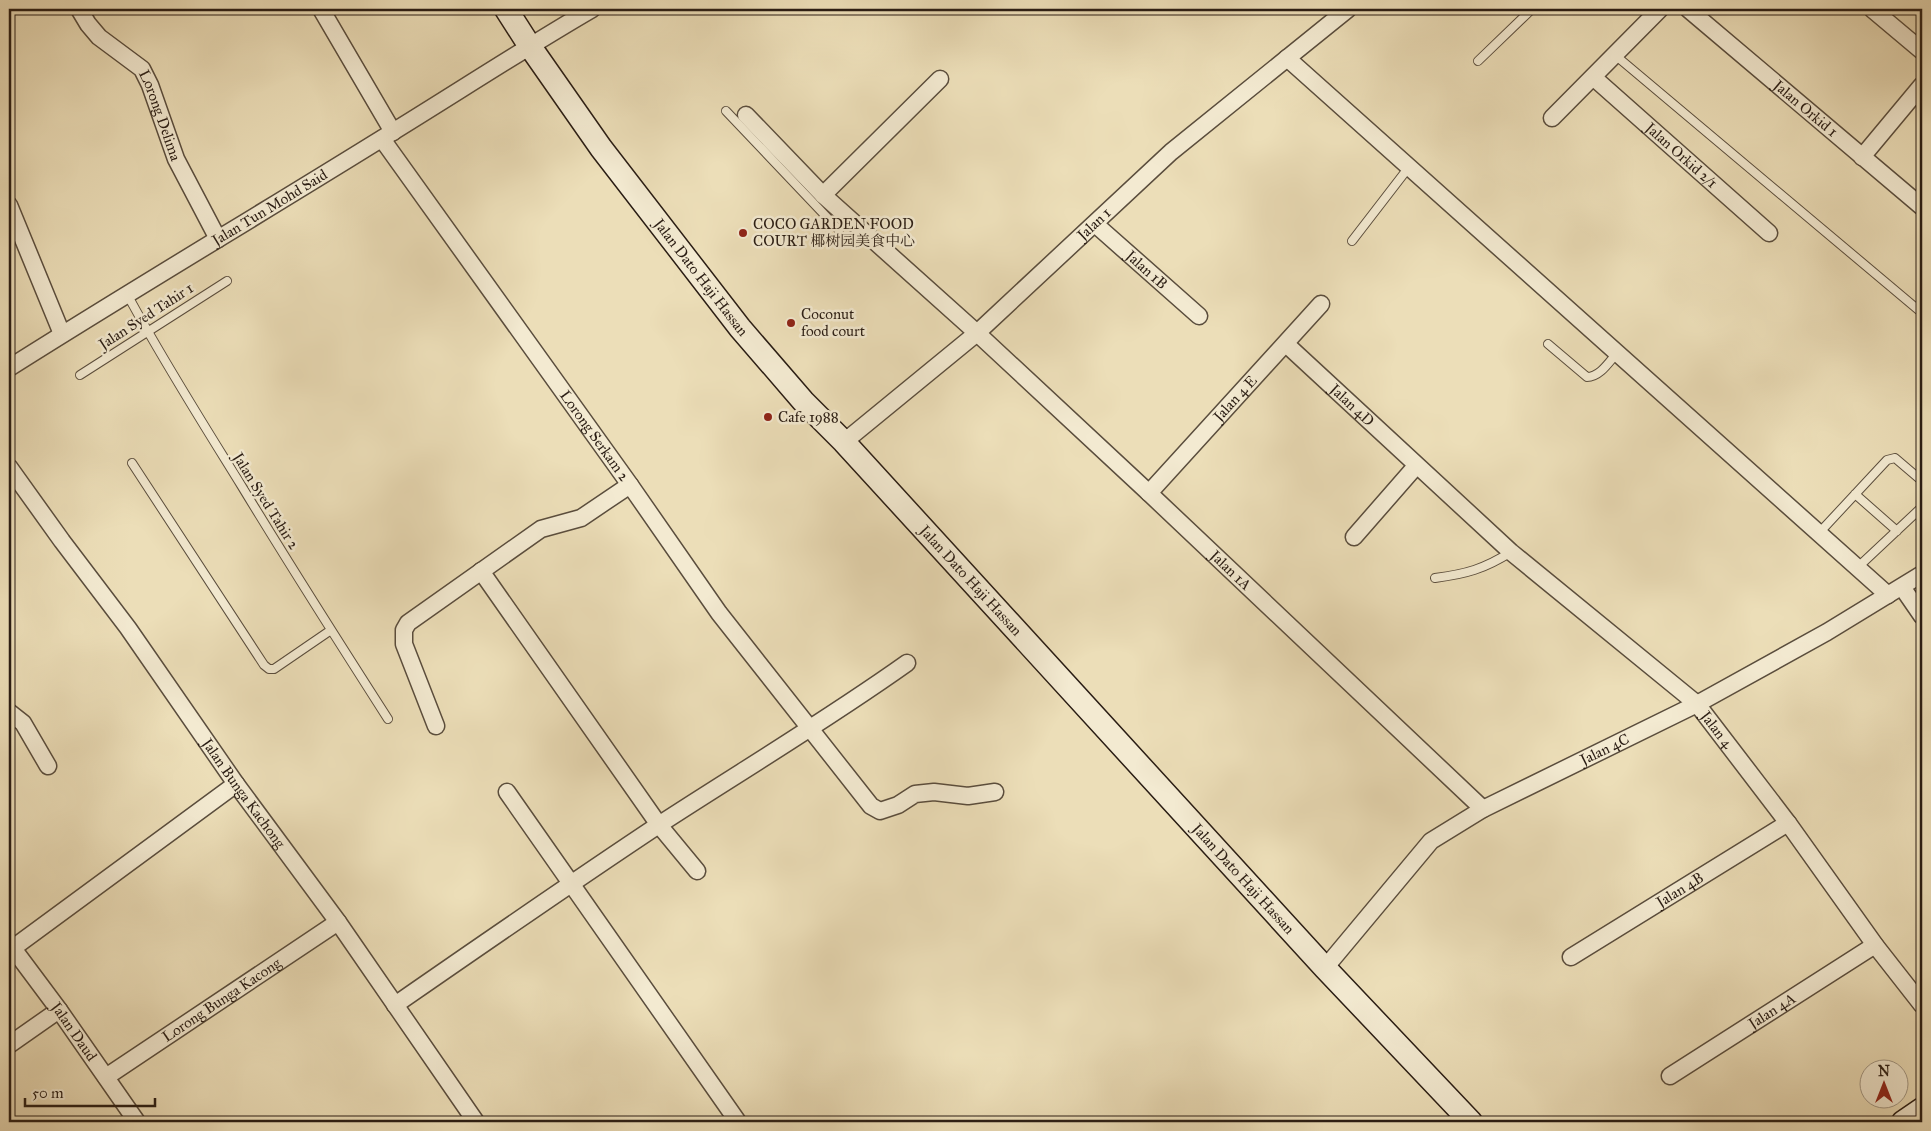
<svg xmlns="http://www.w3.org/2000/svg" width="1931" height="1131" font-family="'IM FELL Great Primer','Noto Serif SC',serif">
  <rect width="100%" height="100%" fill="#ecdeb8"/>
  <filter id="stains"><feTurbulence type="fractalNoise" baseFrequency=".004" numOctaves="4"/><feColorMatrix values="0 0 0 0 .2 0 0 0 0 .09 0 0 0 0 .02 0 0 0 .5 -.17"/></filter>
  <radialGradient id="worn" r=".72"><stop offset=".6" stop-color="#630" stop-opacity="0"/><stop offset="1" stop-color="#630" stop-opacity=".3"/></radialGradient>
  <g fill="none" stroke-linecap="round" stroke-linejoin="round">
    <!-- lane casing -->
    <g stroke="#5a4d3d" stroke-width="10">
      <path id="lane" d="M1615,55L1922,313
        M1478,61L1532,9
        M726,111L839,230
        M1352,241L1409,167
        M127,294C162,359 202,422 241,485C289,564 338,641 388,719
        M1548,344L1587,377C1600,377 1609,362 1617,353
        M80,375L227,281
        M132,463L264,665L269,669H274L331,630
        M1855,494L1897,531
        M1819,533L1887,460L1895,458L1922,481
        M1857,568L1922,507
        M1435,578C1466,574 1484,569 1511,552"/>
    </g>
    <!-- street casing -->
    <g stroke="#5a4d3d" stroke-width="19">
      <g id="street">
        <path id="s1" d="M79,9L88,24L99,37L142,69L150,85L176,159L218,239"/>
        <path d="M321,9L393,132"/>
        <path id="s2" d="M1688,9L1922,207"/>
        <path d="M1872,9L1922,51"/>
        <path d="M1287,58L1888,595"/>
        <path id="s3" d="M1593,77L1769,233"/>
        <path id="s4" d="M746,115L823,195L977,333L1149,493L1483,809"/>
        <path d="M1552,118L1660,9"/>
        <path id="s5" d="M382,139L630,485L719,613L871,806L880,811L898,805L915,794L934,792L968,796L995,792"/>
        <path d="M1862,157L1922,85"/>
        <path d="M823,195L940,79"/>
        <path d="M9,205L62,334"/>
        <path id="s6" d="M1095,224L1199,316"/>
        <path id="s7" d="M1286,344L1511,552L1697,704L1788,823L1875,945L1922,1005"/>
        <path id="s8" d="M9,368C129,292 252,219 373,144C447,99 518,52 592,9"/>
        <path id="s9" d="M844,442L977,333L1171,152L1348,9"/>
        <path id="s10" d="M9,467L62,541L128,628L236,784L338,922L476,1122"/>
        <path id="s11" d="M1149,493L1321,304"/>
        <path d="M1354,537L1416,466"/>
        <path d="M481,571L659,825L697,871"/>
        <path d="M1902,587L1922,616"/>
        <path d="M9,712L23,723L48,766"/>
        <path d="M436,726L404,644V630L408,623L541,529L581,518L630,485"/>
        <path d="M507,792L738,1122"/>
        <path id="s12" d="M9,943L59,1010L137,1122"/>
        <path d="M13,948L236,784"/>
        <path id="s13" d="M1571,957L1788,823"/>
        <path id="s14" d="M1325,968L1431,841L1483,809L1697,704L1827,632L1922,574"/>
        <path d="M395,1005C483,944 571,883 660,824C743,770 827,720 907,663"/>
        <path d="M9,1045L59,1010"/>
        <path id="s15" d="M1670,1076L1875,945"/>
        <path id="s16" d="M106,1077L338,922"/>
      </g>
    </g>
    <!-- secondary casing -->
    <g stroke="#2a1d14" stroke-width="25">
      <g id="secondary">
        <path id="s17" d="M506,9L529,45L601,148L740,328L803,401L844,442L1325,968L1471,1122"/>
        <path d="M1903,1122L1922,1109"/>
      </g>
    </g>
    <!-- lane -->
    <use href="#lane" stroke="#f3ead1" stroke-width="8"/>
    <!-- street -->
    <use href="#street" stroke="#f3ead1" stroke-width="16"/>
    <!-- secondary -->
    <use href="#secondary" stroke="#f3ead1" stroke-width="22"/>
  </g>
  <!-- markers -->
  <g fill="#8f2418" stroke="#f3ead1" stroke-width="2">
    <circle cx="743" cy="233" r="5"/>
    <circle cx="791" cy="323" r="5"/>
    <circle cx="768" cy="417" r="5"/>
  </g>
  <g text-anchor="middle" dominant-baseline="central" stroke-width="5" stroke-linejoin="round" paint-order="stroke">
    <!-- street labels -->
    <g font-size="15" fill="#2a1d14" stroke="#f3ead1">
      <text stroke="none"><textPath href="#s2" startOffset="154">Jalan Orkid 1</textPath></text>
      <text stroke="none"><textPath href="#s1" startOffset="138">Lorong Delima</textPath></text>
      <text stroke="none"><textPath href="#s3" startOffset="118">Jalan Orkid 2/1</textPath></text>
      <text stroke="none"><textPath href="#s8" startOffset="306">Jalan Tun Mohd Said</textPath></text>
      <text stroke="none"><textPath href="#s9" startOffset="332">Jalan 1</textPath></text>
      <text stroke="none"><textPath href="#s6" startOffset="69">Jalan 1B</textPath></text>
      <text stroke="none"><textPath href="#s17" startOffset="332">Jalan Dato Haji Hassan</textPath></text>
      <text transform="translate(146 316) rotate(-33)">Jalan Syed Tahir 1</text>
      <text stroke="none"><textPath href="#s11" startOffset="128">Jalan 4 E</textPath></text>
      <text stroke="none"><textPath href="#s7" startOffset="90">Jalan 4D</textPath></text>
      <text stroke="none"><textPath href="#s5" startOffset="365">Lorong Serkam 2</textPath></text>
      <text transform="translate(266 501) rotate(58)">Jalan Syed Tahir 2</text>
      <text stroke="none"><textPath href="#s4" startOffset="665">Jalan 1A</textPath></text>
      <text stroke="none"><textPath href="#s17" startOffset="738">Jalan Dato Haji Hassan</textPath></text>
      <text stroke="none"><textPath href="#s7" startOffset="579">Jalan 4</textPath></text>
      <text stroke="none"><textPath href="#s14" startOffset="362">Jalan 4C</textPath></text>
      <text stroke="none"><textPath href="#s10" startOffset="402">Jalan Bunga Kachong</textPath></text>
      <text stroke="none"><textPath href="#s17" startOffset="1142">Jalan Dato Haji Hassan</textPath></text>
      <text stroke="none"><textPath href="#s13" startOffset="128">Jalan 4B</textPath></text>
      <text stroke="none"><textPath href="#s16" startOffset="139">Lorong Bunga Kacong</textPath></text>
      <text stroke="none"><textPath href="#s15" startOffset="121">Jalan 4A</textPath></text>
      <text stroke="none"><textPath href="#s12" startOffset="110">Jalan Daud</textPath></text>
    </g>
    <!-- poi labels -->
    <g font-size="15" fill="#2a1d14" stroke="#f3ead1" text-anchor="start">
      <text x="753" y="224">COCO GARDEN FOOD<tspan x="753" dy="17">COURT 椰树园美食中心</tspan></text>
      <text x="801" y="314">Coconut<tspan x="801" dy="17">food court</tspan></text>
      <text x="778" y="417">Cafe 1988</text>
    </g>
  </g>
  <!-- margin -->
  <rect width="1931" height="1131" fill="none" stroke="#ecdeb8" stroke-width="30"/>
  <rect x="10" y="10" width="1911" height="1111" fill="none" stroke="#2a1d14" stroke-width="2.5"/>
  <rect x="15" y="15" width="1901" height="1101" fill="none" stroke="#2a1d14"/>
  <!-- north arrow -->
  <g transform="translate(1884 1084)"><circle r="24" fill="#f3ead1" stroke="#a39885"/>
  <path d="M0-4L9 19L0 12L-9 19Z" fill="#8f2418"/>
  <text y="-8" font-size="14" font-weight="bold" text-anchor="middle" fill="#2a1d14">N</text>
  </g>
  <!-- scale -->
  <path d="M25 1098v8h130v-8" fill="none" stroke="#2a1d14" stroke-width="2.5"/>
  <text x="32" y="1098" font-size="15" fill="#2a1d14" stroke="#f3ead1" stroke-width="4" paint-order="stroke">50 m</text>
  <rect width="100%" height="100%" filter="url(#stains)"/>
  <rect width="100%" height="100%" fill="url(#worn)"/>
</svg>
